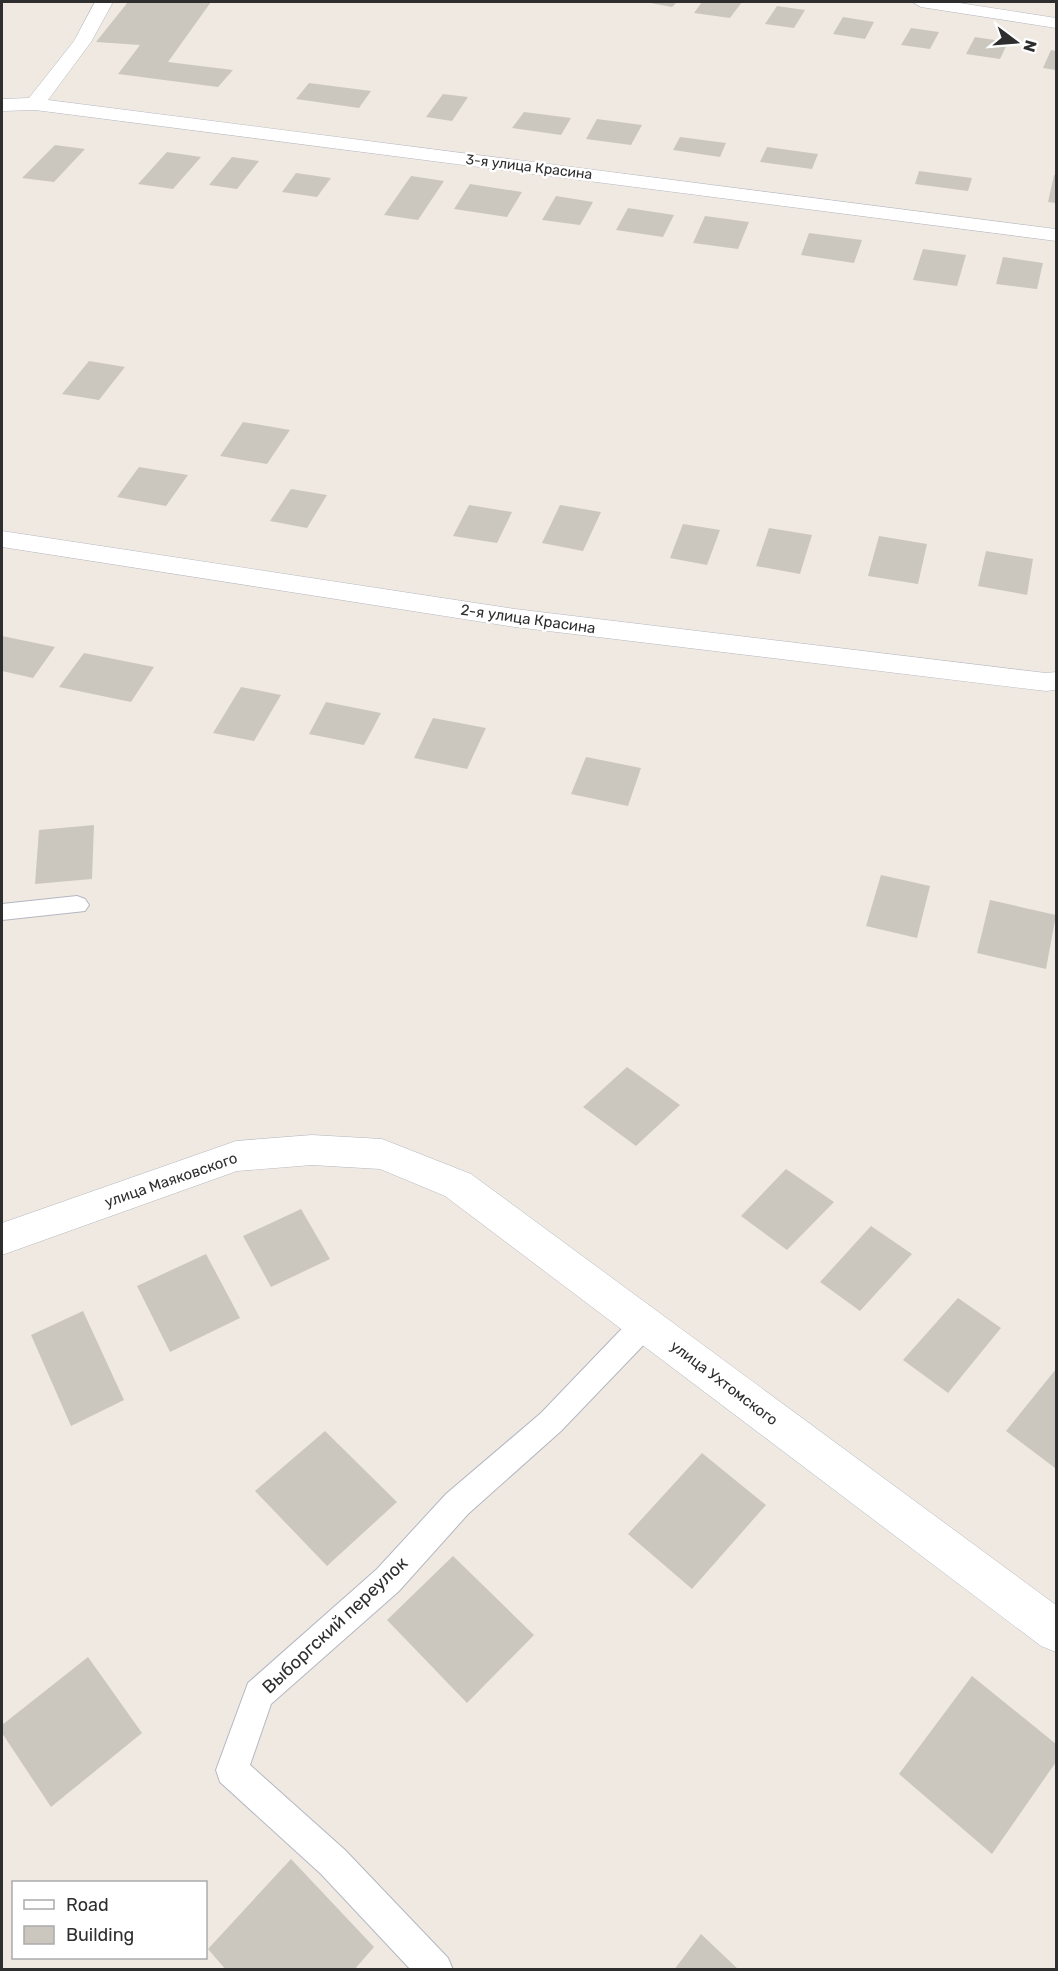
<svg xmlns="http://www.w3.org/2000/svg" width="1058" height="1971" font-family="Rubik,sans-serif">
  <rect width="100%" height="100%" fill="#efe9e1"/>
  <!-- building -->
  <path fill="#cbc7bf" d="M128,2H211L168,62L233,70L218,87L118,74L140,45L96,42Z
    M645,2H677L672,7Z
    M702,2H742L730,18L694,13Z
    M777,6L805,10L794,28L765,24Z
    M843,17L874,22L865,39L833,34Z
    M911,28L939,32L930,49L901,45Z
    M975,37L1008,42L1000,59L966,54Z
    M1051,50L1056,51V70L1043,68Z
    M309,83L371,91L359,108L296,99Z
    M443,94L468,97L452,121L426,117Z
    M524,112L571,118L561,135L512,128Z
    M597,119L642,125L631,145L586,139Z
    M680,137L726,143L720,157L673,150Z
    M55,145L85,149L54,182L22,178Z
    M767,147L818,154L812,169L760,162Z
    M167,152L201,157L173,189L138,184Z
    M232,157L259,161L237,189L209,185Z
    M919,171L972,178L968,191L915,184Z
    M296,173L331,178L317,197L282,192Z
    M1054,175H1056V203L1048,202Z
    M411,176L444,181L418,220L384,215Z
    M470,184L522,192L507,217L454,209Z
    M556,196L593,202L580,225L542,220Z
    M628,208L674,215L663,237L616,230Z
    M705,216L749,222L738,249L693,243Z
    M809,233L862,240L854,263L801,255Z
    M923,249L966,255L957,286L913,280Z
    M1003,257L1043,263L1037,289L996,284Z
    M89,361L125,367L99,400L62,394Z
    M243,422L290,430L267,464L220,456Z
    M139,467L188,475L166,506L117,497Z
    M291,489L327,495L307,528L270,521Z
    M469,505L512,512L497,543L453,536Z
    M560,505L601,512L583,551L542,543Z
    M683,524L720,530L707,565L670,558Z
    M769,528L812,535L800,574L756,566Z
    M879,536L927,544L918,584L868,576Z
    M986,551L1033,559L1027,595L978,586Z
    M2,636L55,647L33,678L2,671Z
    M84,653L154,667L131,702L59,687Z
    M241,687L281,695L254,741L213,733Z
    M326,702L381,713L364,745L309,734Z
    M433,718L486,728L467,769L414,758Z
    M586,757L641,768L628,806L571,794Z
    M94,825L92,879L35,884L39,830Z
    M881,875L930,886L917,938L866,926Z
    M990,900L1056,915L1046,969L977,953Z
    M627,1067L680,1105L636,1146L583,1107Z
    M786,1169L834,1202L787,1250L741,1216Z
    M301,1209L330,1259L271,1287L243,1236Z
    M871,1226L912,1254L860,1311L820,1282Z
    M206,1254L240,1318L170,1352L137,1286Z
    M958,1298L1001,1328L948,1393L903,1360Z
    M83,1311L124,1400L71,1426L31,1335Z
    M1056,1369V1467L1055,1468L1006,1431Z
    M325,1431L397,1502L327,1566L255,1491Z
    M702,1453L766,1505L692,1589L628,1534Z
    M453,1556L534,1635L467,1703L387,1620Z
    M88,1657L142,1733L51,1807L2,1733V1725Z
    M972,1676L1056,1744V1762L992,1854L899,1774Z
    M291,1859L374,1947L354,1970H226L208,1949Z
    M701,1934L739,1970H674Z"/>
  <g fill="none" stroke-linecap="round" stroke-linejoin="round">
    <!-- lane casing -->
    <g stroke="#b4b7c1" stroke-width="2">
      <path id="lane" d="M77,896L85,899L89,905L85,911L2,920V904Z
        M645,1312L655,1315L659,1324L655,1333L561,1431L468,1514L399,1591L271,1704L250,1765L345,1850L448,1958L453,1970H411L321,1874L220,1782L216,1770L248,1683L377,1569L446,1494L541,1413L635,1315Z"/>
    </g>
    <!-- street casing -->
    <g stroke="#b4b7c1" stroke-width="1">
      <path id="street" d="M95,2H113L91,42L48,100L1056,229V241L35,110L2,111V99L29,98L74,41Z
        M912,2H953L1056,18V28L921,7Z
        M2,531L515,609L1046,673L1056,672V690L1046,691L515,627L2,547Z
        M312,1135L382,1139L471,1174L1056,1605V1652L1041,1646L445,1196L380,1169L312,1165L237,1171L2,1255V1223L236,1141Z"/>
    </g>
    <!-- lane -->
    <use href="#lane" fill="#fff" fill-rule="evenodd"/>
    <!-- street -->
    <use href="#street" fill="#fff" fill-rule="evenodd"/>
  </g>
  <g text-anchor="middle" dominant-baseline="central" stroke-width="5" stroke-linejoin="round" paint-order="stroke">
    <!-- far-street labels -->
    <g font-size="14" fill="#2e2e2e" stroke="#fff">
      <text transform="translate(529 167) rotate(7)">3-я улица Красина</text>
    </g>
    <!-- street labels -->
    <g font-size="15" fill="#2e2e2e" stroke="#fff">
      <text transform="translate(528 619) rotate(8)">2-я улица Красина</text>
      <text transform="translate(171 1180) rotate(-19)">улица Маяковского</text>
      <text transform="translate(724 1383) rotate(37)">улица Ухтомского</text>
    </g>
    <!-- near-street labels -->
    <g font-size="18" fill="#2e2e2e" stroke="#fff">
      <text transform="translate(335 1625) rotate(-43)">Выборгский переулок</text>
    </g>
  </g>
  <!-- border -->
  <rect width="1058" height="1971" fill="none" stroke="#2e2e2e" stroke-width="6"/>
  <!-- legend -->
  <rect x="12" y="1881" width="195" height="78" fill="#ffffff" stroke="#ababab" stroke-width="1.5"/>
  <rect x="24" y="1900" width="30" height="9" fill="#ffffff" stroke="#ababab" stroke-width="1.5"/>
  <text x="66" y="1911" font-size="18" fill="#2e2e2e">Road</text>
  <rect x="24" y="1926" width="30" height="18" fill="#cbc7bf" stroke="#ababab" stroke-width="1.5"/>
  <text x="66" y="1941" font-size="18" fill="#2e2e2e">Building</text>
  <!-- north arrow -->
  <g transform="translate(1016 42) rotate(106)" stroke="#ffffff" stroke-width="4.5" paint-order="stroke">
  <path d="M0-4.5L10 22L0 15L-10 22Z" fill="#2e2e2e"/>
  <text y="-9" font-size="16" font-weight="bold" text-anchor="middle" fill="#2e2e2e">N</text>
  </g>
</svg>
